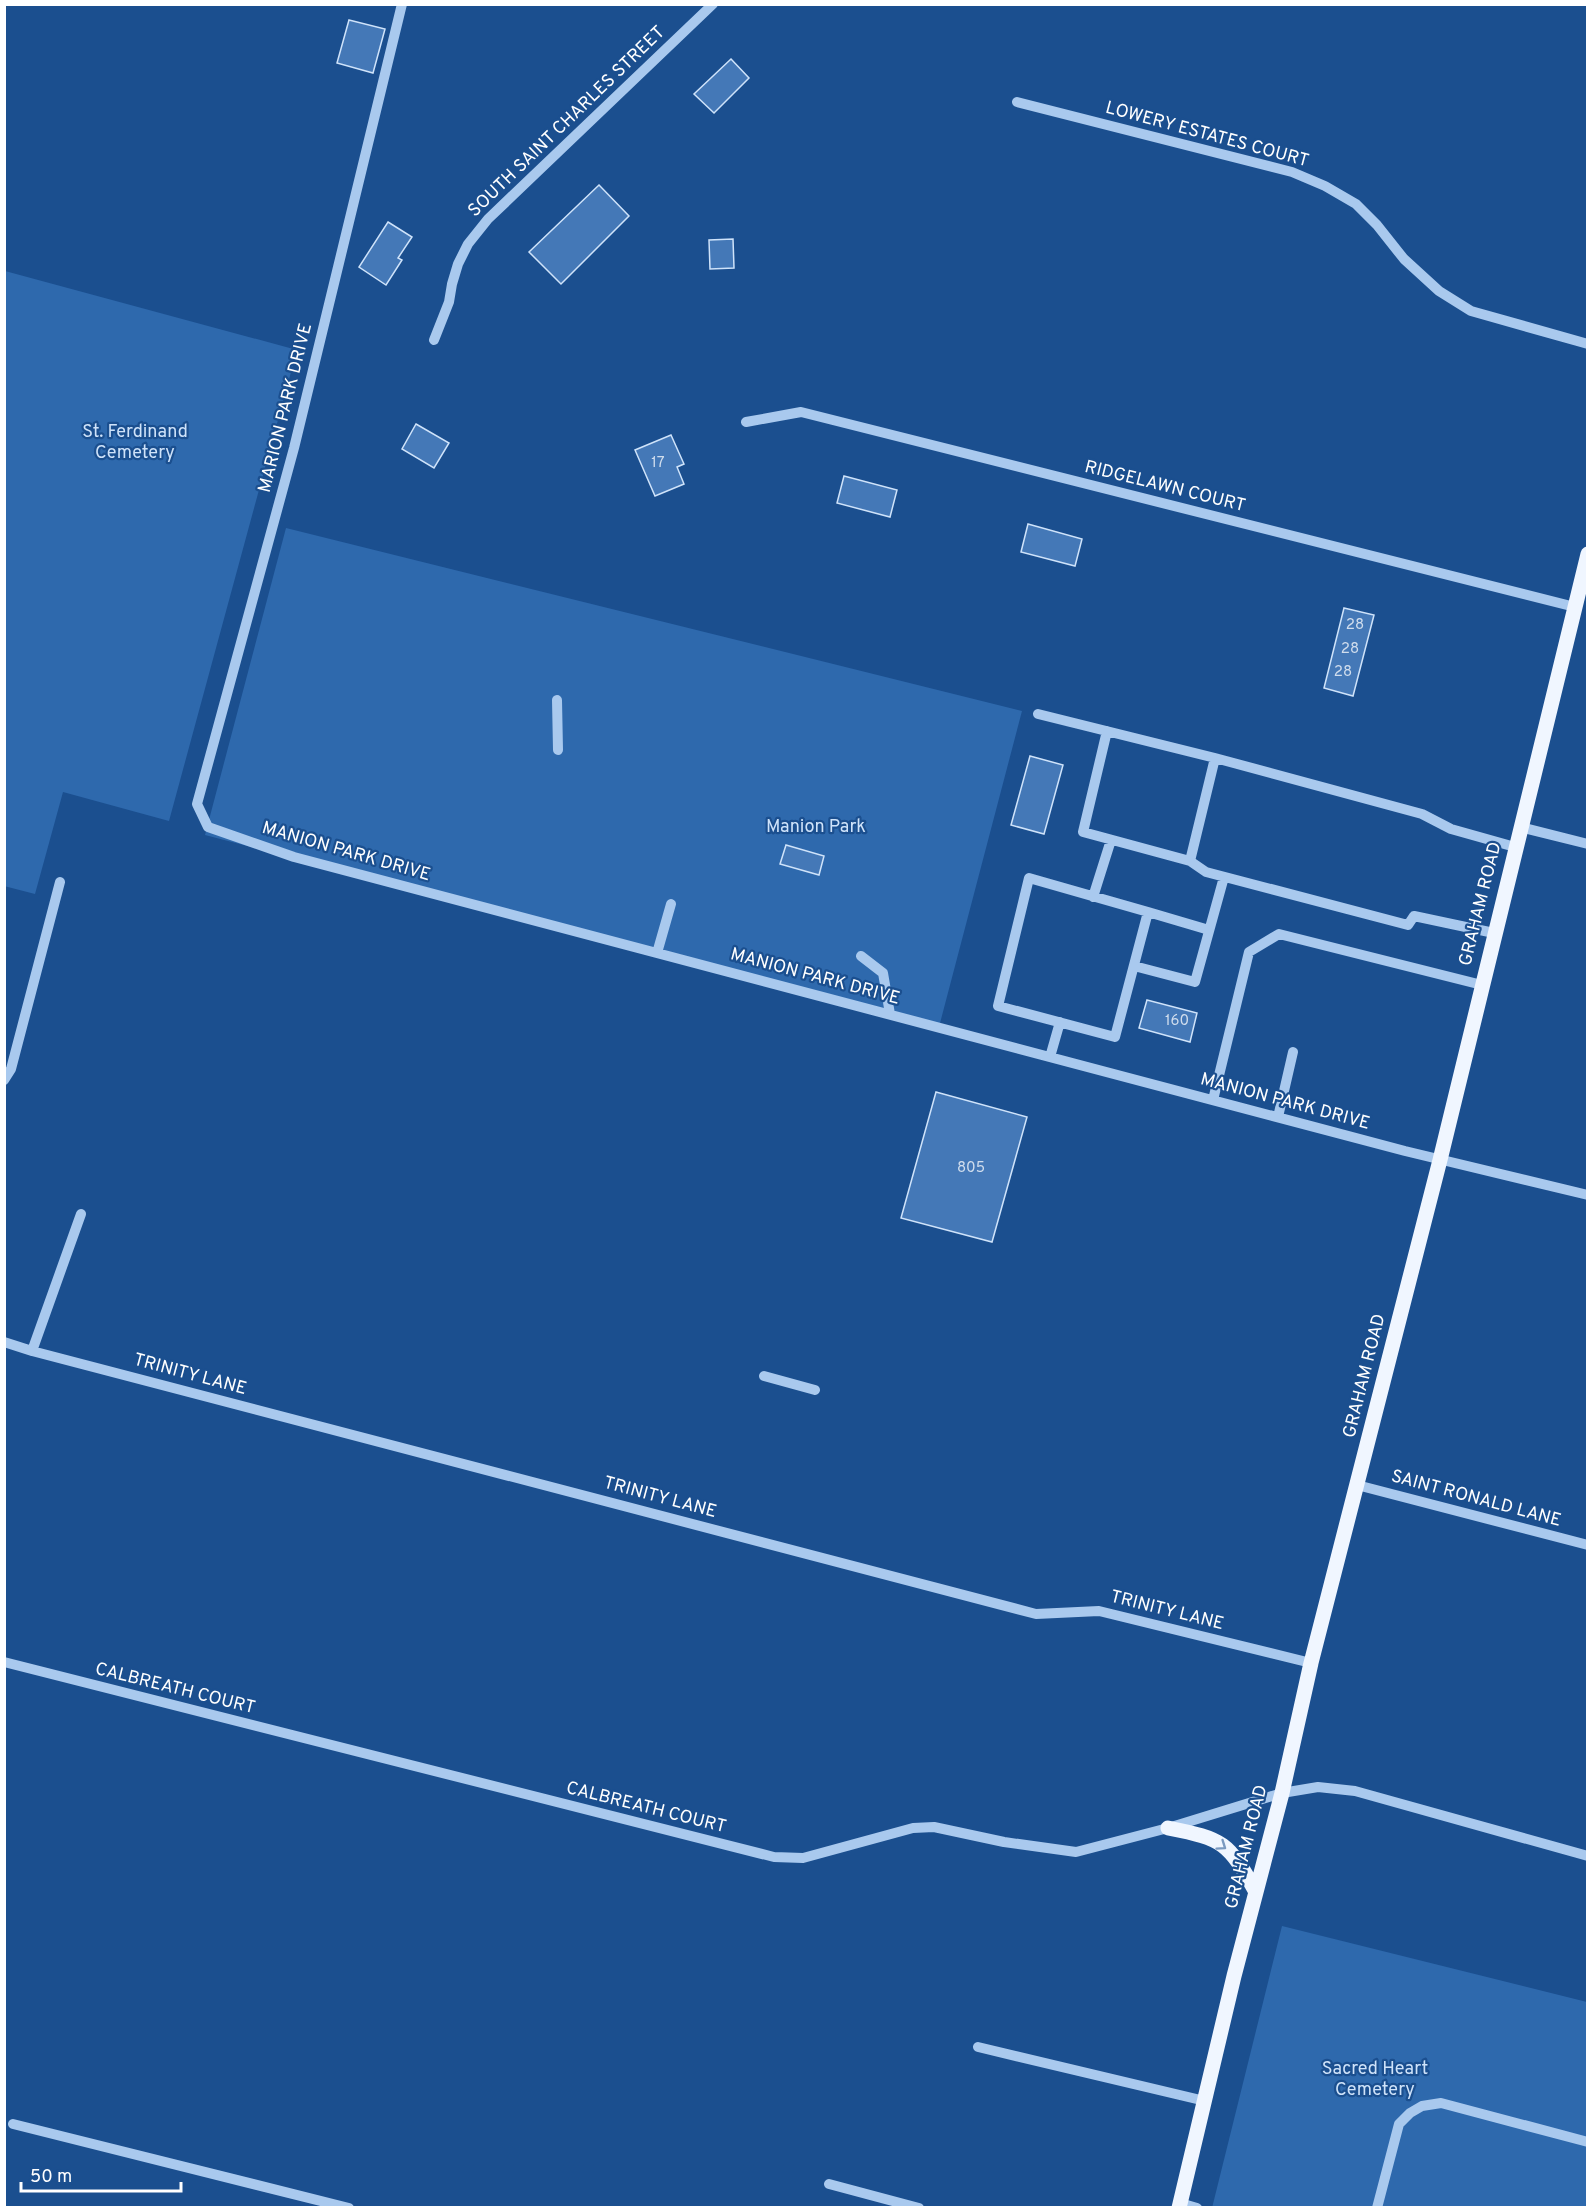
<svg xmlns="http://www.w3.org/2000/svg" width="1592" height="2212" font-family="Overpass,sans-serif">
  <rect width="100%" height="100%" fill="#1b4f8f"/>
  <!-- green -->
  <path fill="#2e69ad" d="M5,271L297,350L169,821L63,792L35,894L4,886Z
    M286,528L1022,711L939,1027L205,835Z
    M1282,1926L1587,2002V2207L1212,2208Z"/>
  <!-- building -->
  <path fill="#4478b7" stroke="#cfe3fa" stroke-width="1.5" d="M349,20L385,29L373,73L337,63Z
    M731,59L749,78L714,113L694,94Z
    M599,185L629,216L561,284L529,252Z
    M388,222L412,237L398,258L402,260L386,285L359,267Z
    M733,239L734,268L710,269L709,240Z
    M416,424L449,443L434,468L402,449Z
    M671,435L684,464L677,467L684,484L655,496L635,450Z
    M844,476L897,490L890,517L837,503Z
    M1028,524L1082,539L1075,566L1021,552Z
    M1344,608L1374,615L1353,696L1324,688Z
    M1030,756L1063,765L1044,834L1011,825Z
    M786,845L824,856L819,875L780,864Z
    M1147,1000L1197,1013L1190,1042L1139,1028Z
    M936,1092L1027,1117L992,1242L901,1218Z"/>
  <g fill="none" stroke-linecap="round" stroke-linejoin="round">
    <!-- minor -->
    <path stroke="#a9c9ee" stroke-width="10" d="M402,4L294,448L197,804L208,827L294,857L1405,1151L1588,1195
      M1017,102L1292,172L1325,186L1356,204L1377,225L1404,259L1439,291L1471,311L1588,344
      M434,340L449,302L452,284L458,264L468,244L488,219L713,4
      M746,422L801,412L1575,607
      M557,700L558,750
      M1038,714L1215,758L1422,814L1451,829L1515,847
      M1107,731L1083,832L1190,861L1215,758
      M1520,827L1588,844
      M1190,861L1206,872L1408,925L1414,916L1494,933
      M1093,897L1111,840
      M1148,912L1029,878L998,1006L1115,1037L1148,912L1209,930
      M657,953L671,904
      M861,956L883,973L890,1014
      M1134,966L1195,982L1224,877
      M1050,1057L1060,1022
      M4,1080L11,1069L60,882
      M1213,1100L1249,952L1279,934L1482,985
      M1278,1117L1293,1052
      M4,1342L32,1351L1036,1614L1099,1611L1311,1663
      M32,1351L81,1214
      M764,1376L815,1390
      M1357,1485L1588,1545
      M4,1662L774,1857L803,1858L913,1828L934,1827L1004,1842L1076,1852L1168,1828L1282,1793L1318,1787L1355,1791L1588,1856
      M978,2047L1205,2101
      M13,2124L349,2208
      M829,2184L919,2208
      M1180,2203L1197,2208
      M1377,2208L1399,2124L1410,2113L1422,2106L1441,2103L1588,2142"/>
    <!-- major -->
    <path stroke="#f0f6ff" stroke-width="15" d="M1168,1828C1224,1839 1228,1842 1256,1892
      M1179,2208L1234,1976L1282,1793L1311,1663L1440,1160L1588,554"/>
  </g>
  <!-- one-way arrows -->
  <defs><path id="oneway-chevron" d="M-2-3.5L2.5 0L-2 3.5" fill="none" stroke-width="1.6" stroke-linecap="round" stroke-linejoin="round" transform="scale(1.5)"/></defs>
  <use stroke="#7b9ac1" href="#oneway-chevron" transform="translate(1222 1846) rotate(35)"/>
  <g text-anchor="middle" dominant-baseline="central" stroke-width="4.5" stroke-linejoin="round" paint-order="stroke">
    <!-- number labels -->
    <g font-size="15" fill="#d0dded">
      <text x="658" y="463">17</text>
      <text x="1355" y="625">28</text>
      <text x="1350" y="649">28</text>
      <text x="1343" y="672">28</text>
      <text x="1177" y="1021">160</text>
      <text x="971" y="1168">805</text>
    </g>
    <!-- street labels -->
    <g font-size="18" fill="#fff" stroke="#1b4f8f">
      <text transform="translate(567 122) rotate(-44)">SOUTH SAINT CHARLES STREET</text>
      <text transform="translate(1207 135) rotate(15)">LOWERY ESTATES COURT</text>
      <text transform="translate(286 408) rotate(-76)">MARION PARK DRIVE</text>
      <text transform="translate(1165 487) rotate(14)">RIDGELAWN COURT</text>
      <text transform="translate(346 852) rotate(16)">MANION PARK DRIVE</text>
      <text transform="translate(1481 904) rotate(-76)">GRAHAM ROAD</text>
      <text transform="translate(815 977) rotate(15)">MANION PARK DRIVE</text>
      <text transform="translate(1285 1102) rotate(15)">MANION PARK DRIVE</text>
      <text transform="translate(190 1375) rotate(15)">TRINITY LANE</text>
      <text transform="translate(1365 1376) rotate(-76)">GRAHAM ROAD</text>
      <text transform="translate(660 1498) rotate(15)">TRINITY LANE</text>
      <text transform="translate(1476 1499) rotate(15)">SAINT RONALD LANE</text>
      <text transform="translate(1167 1611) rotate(14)">TRINITY LANE</text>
      <text transform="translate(175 1689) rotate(14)">CALBREATH COURT</text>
      <text transform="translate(646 1808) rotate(14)">CALBREATH COURT</text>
      <text transform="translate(1247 1847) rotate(-76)">GRAHAM ROAD</text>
    </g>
    <!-- park labels -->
    <g font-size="18" fill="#cfe3fa" stroke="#1b4f8f">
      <text x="135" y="432">St. Ferdinand<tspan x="135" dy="21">Cemetery</tspan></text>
      <text x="816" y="827">Manion Park</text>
      <text x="1375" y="2069">Sacred Heart<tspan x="1375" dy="21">Cemetery</tspan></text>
    </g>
  </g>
  <!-- border -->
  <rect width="1592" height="2212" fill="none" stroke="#ffffff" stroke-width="12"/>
  <!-- scale -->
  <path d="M21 2182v9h160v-9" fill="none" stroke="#ffffff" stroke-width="3"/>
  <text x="30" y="2182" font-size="18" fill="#ffffff" stroke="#1b4f8f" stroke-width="4.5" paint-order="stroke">50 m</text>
</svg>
